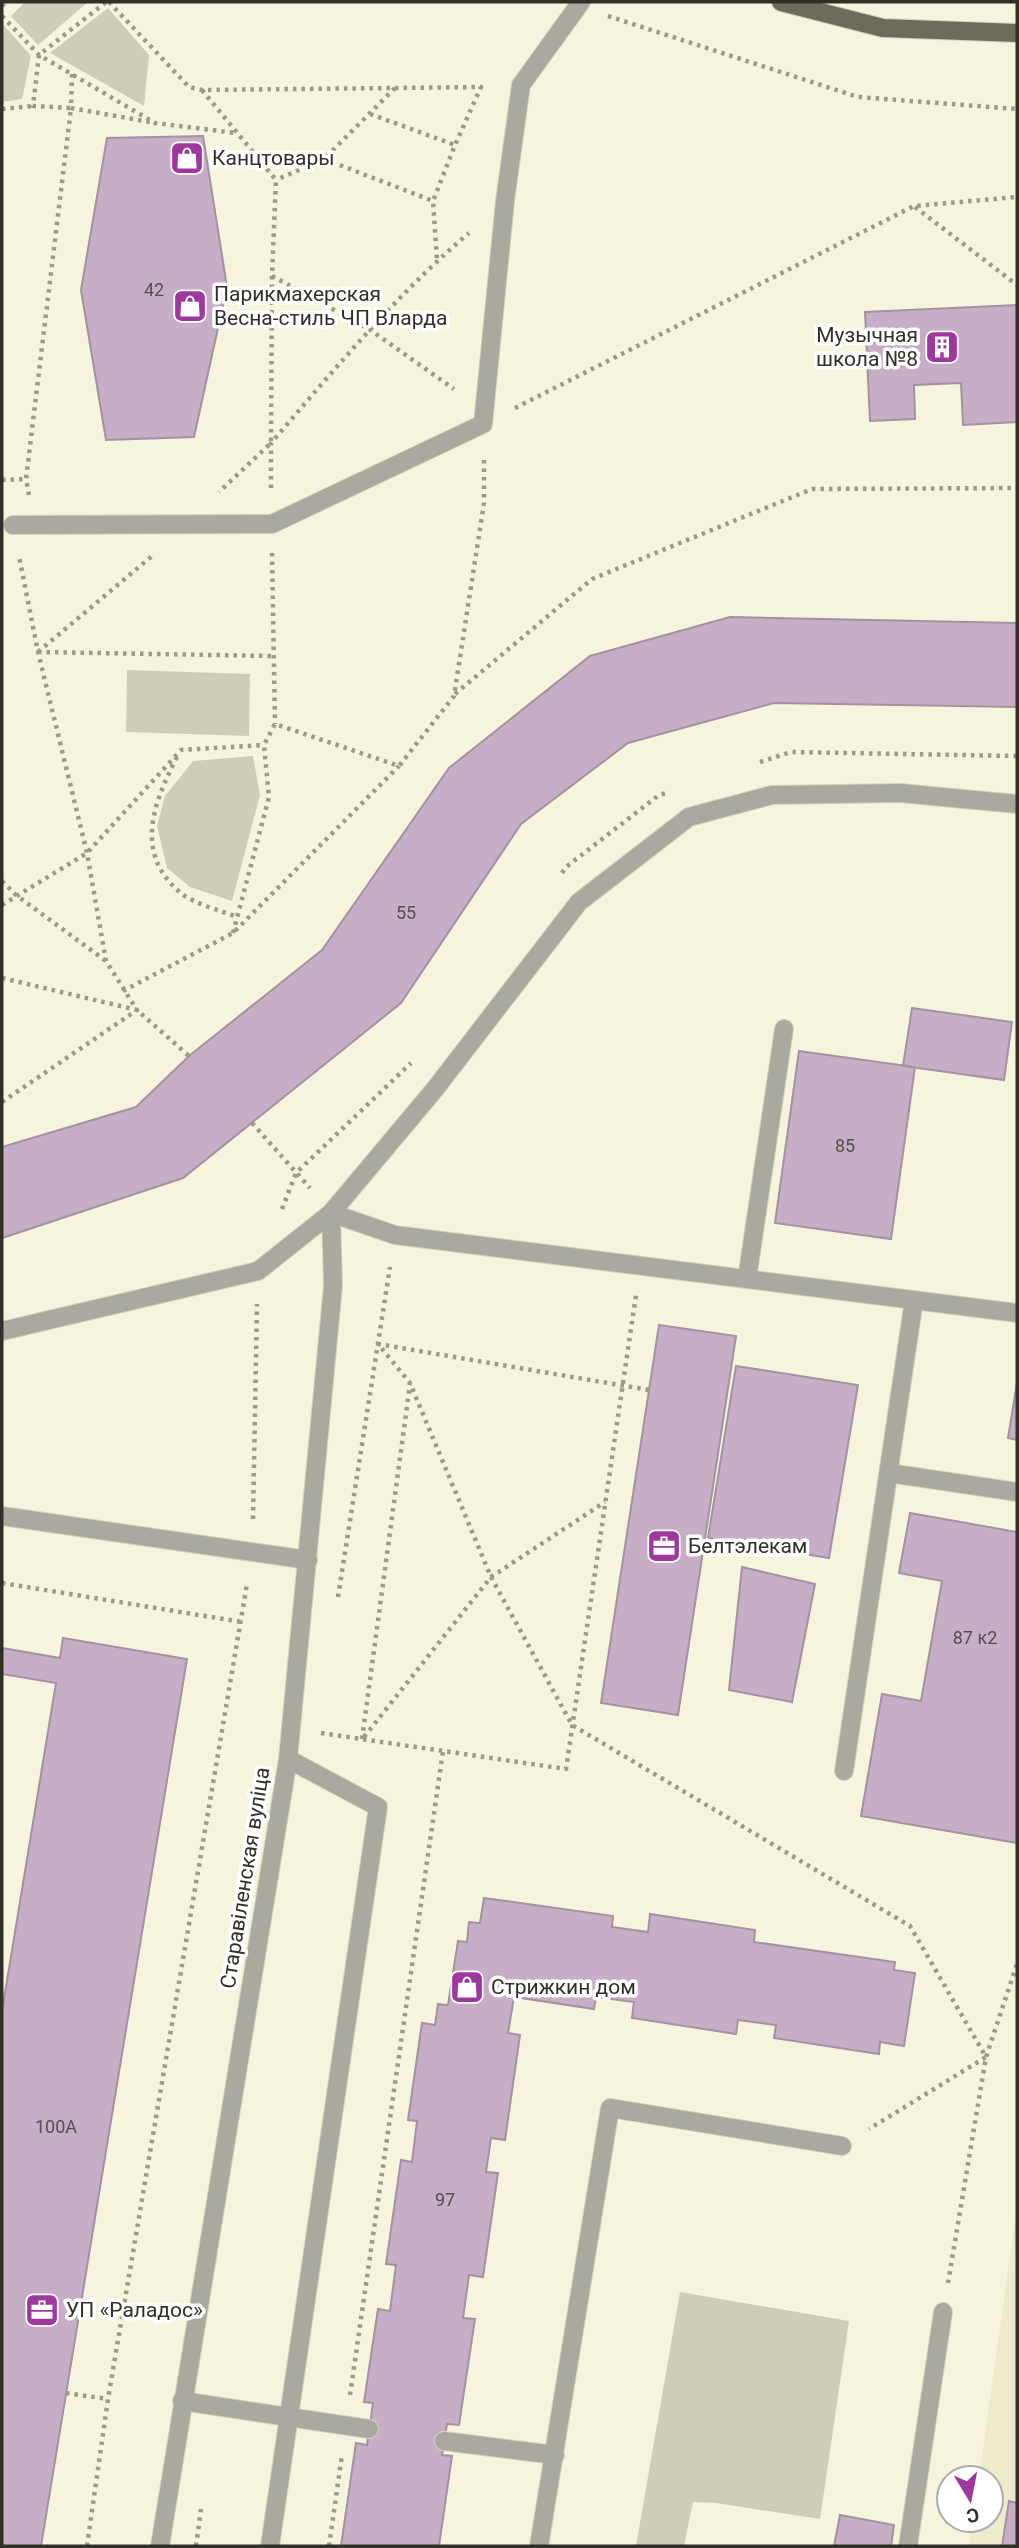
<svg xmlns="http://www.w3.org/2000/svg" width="1019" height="2548" font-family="Roboto,sans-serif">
  <rect width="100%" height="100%" fill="#f7f4de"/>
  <!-- built -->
  <path fill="#eeeacc" d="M1017,2205V2546H969L973,2520H991V2478H979Z"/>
  <!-- green -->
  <path fill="#cfccb8" d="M25,2H88L38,45L11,16Z
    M108,8L149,55L144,106L50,53Z
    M2,23L31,56L22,99L2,102Z
    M127,670L250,674L249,736L126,732Z
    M253,756L260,795L232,901L190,887L167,868L157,826L165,796L193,761Z
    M680,2292L849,2321L820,2519L716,2503L693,2502L684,2546H636Z"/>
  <!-- building -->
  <path fill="#c7adc5" stroke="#a392a1" stroke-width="2" d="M203,136L227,287L194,437L106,440L81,290L107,138Z
    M1017,305V422L963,425L961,383L914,385L915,419L870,421L865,312Z
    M730,617L1017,623V707L774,703L628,743L521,824L401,1003L183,1178L2,1238V1147L136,1107L189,1056L322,950L449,768L590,656Z
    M912,1008L1012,1022L1004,1080L903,1066Z
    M799,1051L915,1067L891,1239L775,1223Z
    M659,1325L736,1336L678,1715L601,1703Z
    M736,1366L858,1385L829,1558L708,1538Z
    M1017,1383V1440L1008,1438Z
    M910,1513L1017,1532V1843L861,1816L882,1694L921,1701L942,1581L899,1573Z
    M742,1567L815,1584L792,1702L729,1690Z
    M63,1638L187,1659L41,2546H2V2011L56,1683L2,1674V1648L60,1658Z
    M484,1898L613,1916L612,1927L648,1932L650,1914L755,1930L754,1942L895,1962L894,1970L915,1973L904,2046L880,2042L879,2054L774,2038L776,2025L738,2020L736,2034L632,2018L634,2002L596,1997L594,2009L514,1997L508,2033L520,2035L505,2140L491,2138L486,2172L498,2173L483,2277L469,2275L463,2318L475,2319L459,2425L447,2424L442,2455L452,2456L439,2546H341L356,2443L367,2445L373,2403L364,2402L378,2309L390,2311L396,2265L386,2264L401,2160L412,2162L417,2121L408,2120L422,2023L435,2025L438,2004L448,2005L458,1941L467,1942L469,1922L480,1923Z
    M1009,2501L1017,2503V2546H1002Z
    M840,2515L894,2525L891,2546H834Z"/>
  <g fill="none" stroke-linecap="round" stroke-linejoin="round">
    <!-- service casing -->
    <g stroke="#d3d1bd" stroke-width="20">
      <path id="service" d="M13,525L272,524L483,424L505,201L521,85L581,2
        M331,1213L395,1235L1017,1313
        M747,1279L784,1029
        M2,1331L258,1271L331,1213L435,1089L579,902L689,817L772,795L900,793L1017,804
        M889,1473L1017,1492
        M2,1516L308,1560
        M844,1771L914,1300
        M182,2401L369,2429
        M444,2441L555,2455
        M270,2546L378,1807L288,1759
        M539,2546L610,2108L842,2146
        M908,2546L943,2312"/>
    </g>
    <!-- minor casing -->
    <g stroke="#d3d1bd" stroke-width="20">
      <path id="minor" d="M160,2546L288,1759L333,1286L331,1213"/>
    </g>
    <!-- primary casing -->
    <g stroke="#d3d1bd" stroke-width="20">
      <path id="primary" d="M781,2L883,28L1017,33"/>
    </g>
    <!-- path -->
    <path stroke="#9c9a8a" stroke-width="4.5" stroke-dasharray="3.5 5" stroke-linecap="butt" d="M109,2L189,87L202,90L395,88L324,159L276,180
      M2,6L6,2
      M2,16L39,55L155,123L236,133
      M608,16L858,97L1017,109
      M72,74L71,108L150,122
      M395,88L481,87L455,145L433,201L437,260
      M202,90L276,180L272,276L271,443L219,492
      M2,109L33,106
      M370,114L455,145
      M324,159L433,201
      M915,207L1017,285
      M272,276L369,329L454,389
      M515,408L914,206L1017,197
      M2,480L26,479
      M271,488V443C334,370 395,296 469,233
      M29,495L26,479L71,108L33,106L39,55L106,2
      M272,553L275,724
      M38,652L152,556
      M38,652L272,656
      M455,694L592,579L812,489L1017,488
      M177,757C153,804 133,854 182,894C195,904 222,911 237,917
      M760,762L791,752L1017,756
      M562,873L566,867L659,795L666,793
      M2,881L16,895L106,961
      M2,905L87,853L181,750L264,745
      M233,933L269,797L264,745L275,724L399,766L454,696L484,503V457
      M2,978L137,1010L189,1056
      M123,991L233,933L399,766
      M2,1102L137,1010L106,961L87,853L38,652L19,556
      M252,1123L310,1188
      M282,1209L296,1173L411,1063
      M649,1390L378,1344L410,1383L491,1577L572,1725L910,1926L986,2057L869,2129
      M253,1519L257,1304
      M2,1583L242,1622
      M338,1597L390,1267
      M321,1733L566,1769L636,1295
      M364,1737L491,1577L605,1502
      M362,1739L410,1384
      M948,2283L986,2057L1017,1964
      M66,2393L108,2399
      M350,2395L443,1751
      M87,2546L108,2399L247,1584
      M196,2546L201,2509
      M329,2546L342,2455"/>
    <!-- service -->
    <use href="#service" stroke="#aaa99f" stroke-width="18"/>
    <!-- minor -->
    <use href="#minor" stroke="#aaa99f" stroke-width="18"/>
    <!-- primary -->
    <use href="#primary" stroke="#6d6b5b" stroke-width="18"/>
  </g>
  <!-- icons -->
  <defs>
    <g id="shop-square" transform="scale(1.75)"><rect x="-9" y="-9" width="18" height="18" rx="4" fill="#9f389c" stroke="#fff"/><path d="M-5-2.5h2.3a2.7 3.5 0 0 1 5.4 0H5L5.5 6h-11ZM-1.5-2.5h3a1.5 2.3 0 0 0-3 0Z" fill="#fff"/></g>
    <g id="building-square" transform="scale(1.75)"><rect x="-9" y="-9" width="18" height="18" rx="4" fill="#9f389c" stroke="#fff"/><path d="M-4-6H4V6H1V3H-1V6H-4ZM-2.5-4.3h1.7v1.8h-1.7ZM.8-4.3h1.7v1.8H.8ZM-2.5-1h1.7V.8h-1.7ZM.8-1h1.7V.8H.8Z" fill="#fff"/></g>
    <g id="office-square" transform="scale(1.75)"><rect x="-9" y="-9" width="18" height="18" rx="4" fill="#9f389c" stroke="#fff"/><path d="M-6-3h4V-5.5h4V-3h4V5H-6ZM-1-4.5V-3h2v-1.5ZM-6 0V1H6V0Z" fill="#fff"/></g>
  </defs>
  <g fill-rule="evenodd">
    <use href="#shop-square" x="187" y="158"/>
    <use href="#shop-square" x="190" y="306"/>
    <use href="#building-square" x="942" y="347"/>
    <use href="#office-square" x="664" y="1546"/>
    <use href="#shop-square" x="467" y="1987"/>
    <use href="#office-square" x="42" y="2310"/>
  </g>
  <g text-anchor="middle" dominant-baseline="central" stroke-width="7" stroke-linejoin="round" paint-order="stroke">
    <!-- number labels -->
    <g font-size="18" fill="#564f4f">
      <text x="154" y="289">42</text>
      <text x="406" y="912">55</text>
      <text x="845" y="1145">85</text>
      <text x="975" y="1637">87 к2</text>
      <text x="56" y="2126">100А</text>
      <text x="445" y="2199">97</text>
    </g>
    <!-- poi labels -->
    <g font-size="21" fill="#313028" stroke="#fff" text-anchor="start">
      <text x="212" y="158">Канцтовары</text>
      <text x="214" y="294">Парикмахерская<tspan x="214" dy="24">Весна-стиль ЧП Вларда</tspan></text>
      <text x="918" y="335" text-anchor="end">Музычная<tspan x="918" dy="24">школа №8</tspan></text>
      <text x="688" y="1546">Белтэлекам</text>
      <text x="491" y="1987">Стрижкин дом</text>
      <text x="66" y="2310">УП «Раладос»</text>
    </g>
    <!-- street labels -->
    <g font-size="21" fill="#313028" stroke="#fff">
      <text transform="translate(245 1878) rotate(-81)">Старавіленская вуліца</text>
    </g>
  </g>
  <!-- border -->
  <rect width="1019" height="2548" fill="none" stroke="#313028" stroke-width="7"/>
  <!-- north arrow -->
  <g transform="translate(970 2499) rotate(170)"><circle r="33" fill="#ffffff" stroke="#adaca9" stroke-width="2"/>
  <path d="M0-5L12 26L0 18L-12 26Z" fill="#9f389c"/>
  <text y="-10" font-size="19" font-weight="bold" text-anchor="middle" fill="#313028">С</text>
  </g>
</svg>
